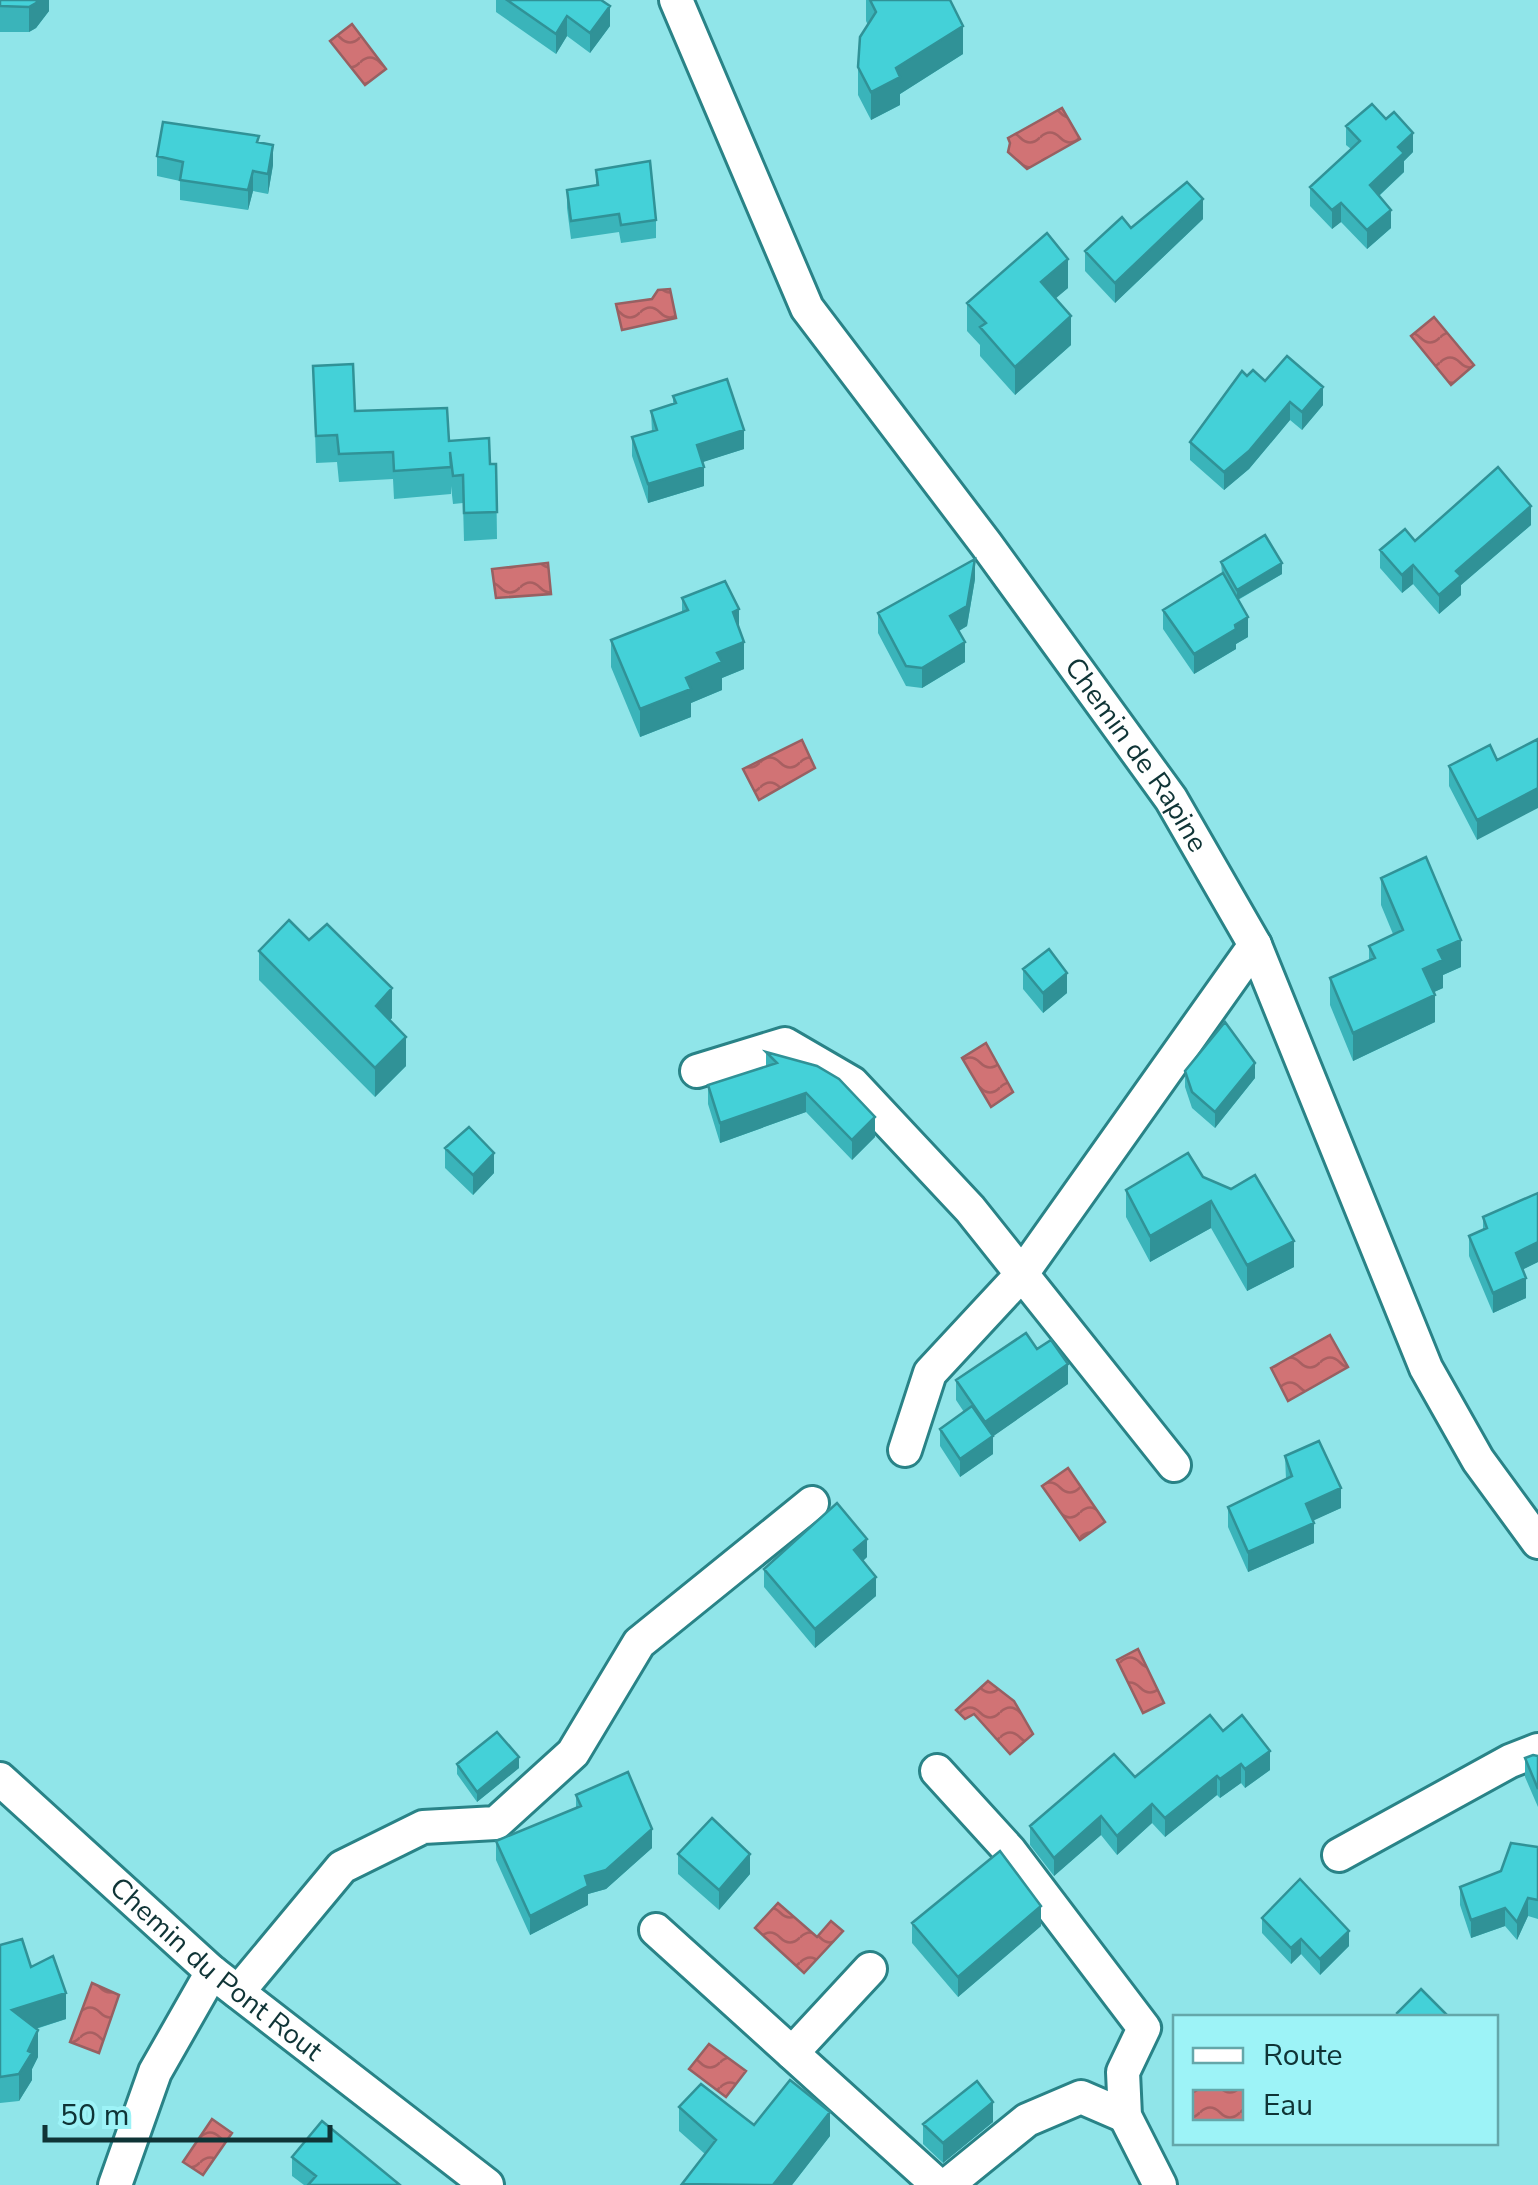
<svg xmlns="http://www.w3.org/2000/svg" width="1538" height="2185" font-family="'Nunito Sans',sans-serif">
  <defs>
    <pattern id="water-waves" width="16" height="10" patternUnits="userSpaceOnUse" patternTransform="scale(2.5)"><rect width="16" height="10" fill="#d17375"/><path d="M0 5q4-4 8 0t8 0" fill="none" stroke="#a85f61"/></pattern>
  </defs>
  <rect width="100%" height="100%" fill="#90e5e9"/>
  <!-- water -->
  <path fill="url(#water-waves)" stroke="#976062" stroke-width="2.5" d="M352,24L386,69L365,85L330,41Z
    M1062,108L1080,139L1027,169L1008,152L1010,143L1008,138Z
    M670,289L676,318L622,330L616,304L652,299L658,290Z
    M1434,317L1474,365L1451,385L1411,336Z
    M548,563L551,594L496,598L492,569Z
    M802,740L815,768L759,800L743,769Z
    M986,1043L1013,1092L991,1107L962,1058Z
    M1330,1335L1348,1367L1288,1401L1271,1368Z
    M1068,1468L1105,1522L1080,1540L1042,1486Z
    M1138,1649L1164,1703L1143,1713L1117,1660Z
    M988,1681L1014,1701L1033,1734L1010,1754L974,1714L965,1719L956,1710Z
    M778,1903L817,1937L831,1921L843,1931L804,1973L755,1928Z
    M92,1983L119,1995L99,2053L70,2042Z
    M709,2044L746,2071L726,2097L689,2069Z
    M212,2119L232,2133L203,2175L183,2162Z"/>
  <g fill="none" stroke-linecap="round" stroke-linejoin="round">
    <!-- minor casing -->
    <g stroke="#298387" stroke-width="38">
      <g id="minor">
        <path id="s1" d="M676,0L807,308L986,544L1171,799L1255,945L1426,1368L1478,1460L1538,1542"/>
        <path d="M697,1071L785,1044L852,1083L970,1209L1174,1465"/>
        <path d="M905,1450L930,1373L1021,1275L1255,945"/>
        <path d="M937,1771L1009,1850L1144,2028L1123,2072L1125,2116L1160,2185"/>
        <path id="s2" d="M0,1779L212,1972L487,2185"/>
        <path d="M1339,1855L1510,1761L1538,1750"/>
        <path d="M656,1930L938,2185"/>
        <path d="M238,1992L342,1867L423,1827L496,1823L573,1753L639,1643L812,1503"/>
        <path d="M792,2053L870,1969"/>
        <path d="M115,2185L155,2072L212,1972"/>
        <path d="M947,2185L1027,2120L1081,2097L1125,2116"/>
      </g>
    </g>
    <!-- minor -->
    <use href="#minor" stroke="#fff" stroke-width="32"/>
  </g>
  <!-- wall -->
  <path fill="#3ab4ba" d="M0,0H49V11L36,28L29,32H0Z
    M496,0H601L610,26L590,53L567,36L556,54L496,12Z
    M866,0H950L963,54L900,94V105L871,120L858,95V67L868,25L866,21Z
    M1346,126L1413,152L1404,161V172L1379,196L1391,228L1367,249L1341,222L1332,229L1310,206V187L1351,149L1346,145Z
    M259,143L273,165L268,194L253,191L248,210L180,200V181L157,176V156Z
    M596,170L656,220V238L621,243L619,232L571,239L567,208V190L596,185Z
    M1203,219L1115,303L1085,271V251L1131,228Z
    M1068,288L1055,298L1071,345L1015,395L980,356V345L967,331V303Z
    M313,366L355,411L449,441L490,464H496L497,539L464,541L463,503L453,504L451,486V494L394,499L393,479L339,482L337,462L316,463Z
    M1247,376L1265,381L1323,405L1302,430L1290,420L1249,469L1224,490L1190,460V442Z
    M673,396L744,449L702,462L704,486L648,503L632,456V437L652,432L651,411L673,404Z
    M1531,525L1461,585V595L1439,614L1413,584L1402,593L1380,568V550L1415,541Z
    M1221,562L1282,574L1238,600L1248,637L1236,644V649L1194,674L1163,629V610L1222,574Z
    M975,579L967,626L959,631L965,662L922,688L906,686L878,633V613Z
    M682,598L739,628L744,669L722,678V690L691,703V717L640,737L611,667V640L682,612Z
    M1497,760L1477,840L1449,786V766Z
    M1381,878L1461,967L1443,975V988L1434,992L1435,1022L1353,1061L1330,1005V978L1369,960V946L1393,934L1381,905Z
    M259,951L392,1018L390,1020L406,1066L375,1097L259,980Z
    M1023,969L1067,993L1043,1013L1023,989Z
    M766,1052L875,1137L852,1160L806,1112L720,1143L708,1104V1085L766,1066Z
    M1185,1071L1255,1078L1215,1128L1192,1108L1185,1087Z
    M445,1148L494,1173L473,1195L445,1168Z
    M1203,1177L1294,1267L1247,1291L1211,1228L1150,1262L1126,1217V1190Z
    M1538,1193V1262L1523,1269L1526,1298L1493,1313L1469,1256V1236L1483,1230V1217Z
    M1037,1349L1068,1384L993,1436V1454L960,1477L940,1446V1429L964,1412L956,1400V1380Z
    M1285,1456L1341,1508L1313,1520L1314,1543L1248,1572L1228,1527V1507L1286,1479Z
    M867,1557L863,1561L876,1596L815,1648L764,1587V1569Z
    M1223,1731L1270,1770L1245,1788L1241,1783L1220,1798L1217,1795L1165,1837L1152,1823L1117,1855L1101,1835L1054,1876L1030,1845V1826L1135,1777Z
    M1538,1756V1807L1525,1777V1758Z
    M457,1764L519,1768L477,1802L457,1774Z
    M576,1795L652,1848L606,1889L588,1894V1905L530,1935L496,1860V1841L576,1808Z
    M1538,1847V1919L1528,1916L1517,1940L1505,1926L1471,1938L1460,1905V1887L1501,1871Z
    M678,1854L750,1874L719,1910L678,1874Z
    M1262,1918L1349,1946L1320,1975L1301,1954L1291,1964L1262,1933Z
    M912,1923L1041,1926L958,1997L912,1943Z
    M0,1945L66,2019L36,2029L38,2057L32,2069V2080L19,2101L0,2103Z
    M679,2107L754,2125L830,2136L792,2185H682L705,2154L679,2131Z
    M993,2122L943,2163L923,2144V2124Z
    M292,2157L400,2185H304L292,2176Z"/>
  <!-- shaded-wall -->
  <path fill="#309297" d="M39,0H49V11L36,28L29,32V7Z
    M610,6V26L590,53V33Z
    M567,16V36L556,54V34Z
    M963,26V54L900,94V105L871,120V92L896,68Z
    M1413,133V152L1404,161V172L1370,204V185L1398,147Z
    M273,145V165L268,194V174Z
    M253,171V191L248,210V190Z
    M1203,199V219L1115,303V283Z
    M1341,203V222L1332,229V210Z
    M1391,210V228L1367,249V230Z
    M1068,259V288L1041,311V282Z
    M1071,316V345L1015,395V367Z
    M1323,387V405L1302,430V412Z
    M1290,402V420L1249,469L1224,490V472Z
    M744,430V449L697,464V445Z
    M704,467V486L648,503V484Z
    M1531,506V525L1461,585V595L1439,614V595L1456,571Z
    M975,559V579L967,626L950,636V616Z
    M1282,563V574L1237,600V590Z
    M1413,565V584L1402,593V575Z
    M739,609V636L733,612Z
    M1248,617V637L1236,644V649L1194,674V654Z
    M744,642V669L722,678V690L691,703V717L640,737V709L686,678L717,653Z
    M965,642V662L922,688V668Z
    M1538,788V808L1477,840V820Z
    M1461,940V967L1443,975V988L1423,997V969L1438,950Z
    M1067,973V993L1043,1013V993Z
    M392,988V1018L376,1035V1006Z
    M1435,995V1022L1353,1061V1033Z
    M406,1037V1066L375,1097V1068Z
    M1255,1063V1078L1215,1128V1112Z
    M806,1093V1112L720,1143V1123Z
    M875,1117V1137L852,1160V1140Z
    M494,1153V1173L473,1195V1175Z
    M1211,1201V1228L1150,1262V1236Z
    M1294,1241V1267L1247,1291V1265Z
    M1538,1242V1262L1516,1273V1253Z
    M1526,1278V1298L1493,1313V1293Z
    M1068,1364V1384L985,1442V1422Z
    M993,1436V1454L960,1477V1459Z
    M1341,1488V1508L1306,1524V1504Z
    M1314,1523V1543L1248,1572V1552Z
    M867,1539V1557L854,1569V1550Z
    M876,1577V1596L815,1648V1629Z
    M1270,1751V1770L1245,1788V1769Z
    M519,1757V1768L477,1802V1792Z
    M1241,1764V1783L1220,1798V1779Z
    M1217,1776V1795L1165,1837V1818Z
    M1152,1804V1823L1117,1855V1836Z
    M1101,1816V1835L1054,1876V1858Z
    M652,1829V1848L606,1889L588,1894V1905L530,1935V1916Z
    M750,1854V1874L719,1910V1890Z
    M1528,1898V1916L1517,1940V1922Z
    M1041,1906V1926L958,1997V1977Z
    M1505,1908V1926L1471,1938V1920Z
    M1349,1931V1946L1320,1975V1959Z
    M1301,1939V1954L1291,1964V1948Z
    M66,1993V2019L12,2036V2010Z
    M38,2030V2057L32,2069V2080L19,2101V2074Z
    M993,2102V2122L943,2163V2143Z
    M830,2112V2136L792,2185H773Z"/>
  <!-- building -->
  <path fill="#44d1d8" stroke="#309297" stroke-width="2.5" d="M0,0H39L36,3L29,7L0,6Z
    M507,0H601L610,6L590,33L567,16L556,34Z
    M870,0H950L963,26L896,68L900,77L871,92L858,67L860,37L876,12Z
    M1372,104L1386,119L1394,112L1413,133L1398,147L1404,153L1370,185L1391,210L1367,230L1341,203L1332,210L1310,187L1360,141L1346,126Z
    M163,122L259,136L257,142L273,145L268,174L253,171L248,190L180,180L183,162L157,156Z
    M650,161L656,220L621,225L619,214L571,221L567,190L598,185L596,170Z
    M1187,182L1203,199L1115,283L1085,251L1122,217L1131,228Z
    M1047,233L1068,259L1041,282L1071,316L1015,367L980,327L986,323L967,303Z
    M1287,356L1323,387L1302,412L1290,402L1249,451L1224,472L1190,442L1242,371L1247,376L1253,370L1265,381Z
    M353,364L355,411L447,408L449,441L489,438L490,464H496L497,512L464,513L463,475L453,476L450,452L451,467L394,471L393,452L339,454L337,435L316,436L313,366Z
    M727,379L744,430L697,445L704,467L648,484L632,437L657,430L651,411L676,403L673,396Z
    M1498,467L1531,506L1456,571L1461,576L1439,595L1413,565L1402,575L1380,550L1405,529L1415,541Z
    M1265,535L1282,563L1237,590L1221,562Z
    M975,559L967,606L950,616L965,642L922,668L906,666L878,613Z
    M1223,573L1248,617L1235,625L1236,629L1194,654L1163,610Z
    M725,581L739,609L733,612L744,642L717,653L722,662L686,678L691,689L640,709L611,640L688,610L682,598Z
    M1538,739V788L1477,820L1449,766L1490,745L1497,760Z
    M1426,857L1461,940L1438,950L1443,960L1423,969L1435,995L1353,1033L1330,978L1375,958L1369,946L1403,930L1381,878Z
    M289,920L309,940L327,924L392,988L376,1006L406,1037L375,1068L259,951Z
    M1049,949L1067,973L1043,993L1023,969Z
    M1225,1022L1255,1063L1215,1112L1192,1092L1185,1071Z
    M766,1052L817,1066L839,1079L875,1117L852,1140L806,1093L720,1123L708,1085L777,1063Z
    M469,1127L494,1153L473,1175L445,1148Z
    M1188,1153L1203,1177L1231,1189L1255,1175L1294,1241L1247,1265L1211,1201L1150,1236L1126,1190Z
    M1538,1193V1242L1516,1253L1526,1278L1493,1293L1469,1236L1487,1228L1483,1217Z
    M1026,1333L1037,1349L1051,1340L1068,1364L985,1422L956,1380Z
    M972,1406L993,1436L960,1459L940,1429Z
    M1319,1441L1341,1488L1306,1504L1314,1523L1248,1552L1228,1507L1292,1476L1285,1456Z
    M837,1503L867,1539L854,1550L876,1577L815,1629L764,1569Z
    M1210,1715L1223,1731L1242,1715L1270,1751L1245,1769L1241,1764L1220,1779L1217,1776L1165,1818L1152,1804L1117,1836L1101,1816L1054,1858L1030,1826L1114,1754L1135,1777Z
    M497,1732L519,1757L477,1792L457,1764Z
    M1533,1755L1538,1756V1789L1525,1758Z
    M628,1772L652,1829L606,1870L585,1876L588,1886L530,1916L496,1841L581,1806L576,1795Z
    M712,1818L750,1854L719,1890L678,1854Z
    M1511,1843L1538,1847V1900L1528,1898L1517,1922L1505,1908L1471,1920L1460,1887L1501,1871Z
    M1000,1851L1041,1906L958,1977L912,1923Z
    M1300,1879L1349,1931L1320,1959L1301,1939L1291,1948L1262,1918Z
    M22,1939L31,1967L53,1956L66,1993L12,2010L38,2030L28,2051L32,2053L19,2074L0,2077V1945Z
    M1421,1989L1450,2018H1401L1397,2013Z
    M790,2080L830,2112L773,2185L682,2184L716,2140L679,2107L701,2084L754,2125Z
    M977,2081L993,2102L943,2143L923,2124Z
    M322,2121L400,2185H308L316,2176L292,2157Z"/>
  <g text-anchor="middle" dominant-baseline="central" stroke-width="8" stroke-linejoin="round" paint-order="stroke">
    <!-- street labels -->
    <g font-size="28" fill="#0f3436" stroke="#9df3f7">
      <text stroke="none"><textPath href="#s1" startOffset="890">Chemin de Rapine</textPath></text>
      <text stroke="none"><textPath href="#s2" startOffset="288">Chemin du Pont Rout</textPath></text>
    </g>
  </g>
  <!-- legend -->
  <rect x="1173" y="2015" width="325" height="130" fill="#9df3f7" stroke="#64a7aa" stroke-width="2.5"/>
  <rect x="1193" y="2048" width="50" height="15" fill="#ffffff" stroke="#64a7aa" stroke-width="2.5"/>
  <text x="1263" y="2065" font-size="30" fill="#0f3436">Route</text>
  <rect x="1193" y="2090" width="50" height="30" fill="url(#water-waves)" stroke="#64a7aa" stroke-width="2.5"/>
  <text x="1263" y="2115" font-size="30" fill="#0f3436">Eau</text>
  <!-- scale -->
  <path d="M45 2125v15h285v-15" fill="none" stroke="#0f3436" stroke-width="5"/>
  <text x="60" y="2125" font-size="30" fill="#0f3436" stroke="#9df3f7" stroke-width="8" paint-order="stroke">50 m</text>
</svg>
